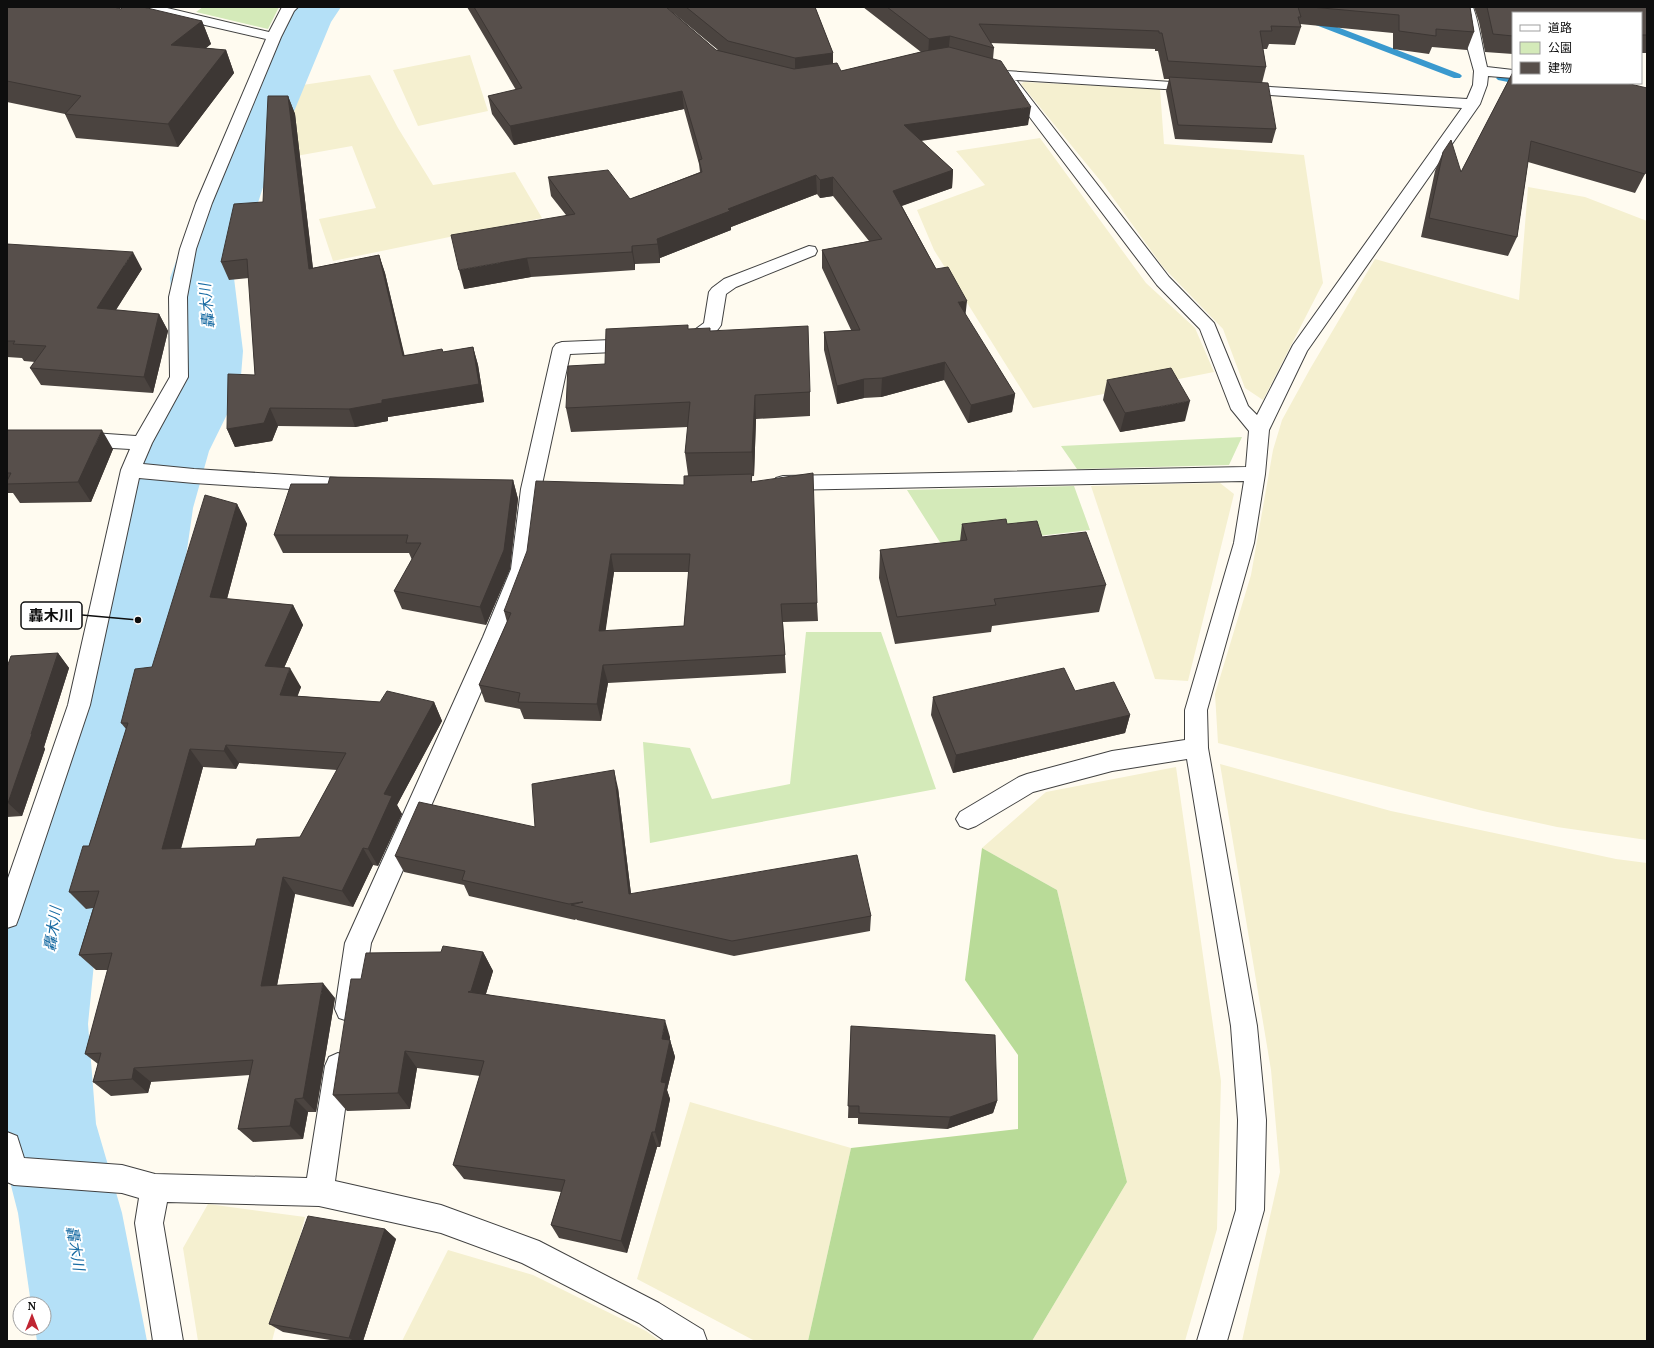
<svg xmlns="http://www.w3.org/2000/svg" width="1654" height="1348" font-family="'PT Serif','Noto Sans JP',serif">
  <rect width="100%" height="100%" fill="#fffbf0"/>
  <!-- farmland -->
  <path fill="#f5f0d0" d="M470,55L488,111L418,126L393,70Z
    M370,75L398,128L433,185L515,172L542,218L333,261L319,219L376,208L352,146L257,163L289,87Z
    M1024,82L1160,89L1164,144L1304,155L1323,283L1263,400L1245,388L1223,329L1163,267L1103,184L1021,84Z
    M1040,138L1146,283L1195,328L1214,372L1033,408L934,250L917,210L985,185L956,151Z
    M1528,187L1585,197L1647,221V840L1557,827L1483,811L1218,743L1215,694L1251,575L1273,450L1282,420L1310,369L1375,259L1519,300Z
    M1220,483L1234,494L1188,681L1155,679L1091,486Z
    M1220,764L1391,811L1616,859L1647,863V1341H1242L1280,1172L1271,1070Z
    M1176,767L1221,1081L1217,1229L1185,1341H1032L1127,1182L1057,890L982,848L1046,792Z
    M690,1102L851,1148L808,1341H755L637,1279Z
    M208,1204L305,1217L272,1341H198L183,1248Z
    M448,1250L533,1275L646,1331L660,1341H402Z"/>
  <!-- green -->
  <path fill="#d4eab9" d="M203,7H279L268,29L196,12Z
    M1242,437L1229,465L1077,469L1061,446Z
    M1074,486L1090,530L943,547L907,490Z
    M806,632H881L936,789L650,843L643,742L690,748L712,799L790,784Z"/>
  <!-- forest -->
  <path fill="#b9db98" d="M982,848L1057,890L1127,1182L1032,1341H808L851,1148L1018,1129V1055L965,980Z"/>
  <g fill="none" stroke-linecap="round" stroke-linejoin="round">
    <!-- stream -->
    <path fill="#3a99ce" fill-rule="evenodd" d="M1273,7H1285L1460,74L1462,76L1460,78H1454L1274,9Z
      M1501,75L1513,77V83L1498,80L1496,78Z"/>
    <!-- river -->
    <path fill="#b4e0f7" fill-rule="evenodd" d="M289,7H341L331,22L264,184L234,278L243,351L240,388L209,451L193,508L177,620L100,903L88,1024L96,1124L122,1213L147,1341H37L35,1328H44V1304H31L18,1213L7,1170V913L8,903L99,620L119,508L137,451L172,388L177,351L170,278L204,184L279,22Z"/>
    <!-- minor casing -->
    <g stroke="#414141" stroke-width="2">
      <path id="minor" d="M138,7H163L269,32L282,7H298L294,11L281,37L212,203L196,249L187,297L188,377L152,443L143,464L194,469L354,479L361,481L364,486L361,491L354,493L194,483L139,478L90,705L19,917L16,925L7,928V881L68,705L121,470L130,449L78,446L71,444L68,439L71,434L78,432L136,436L170,377L169,297L180,249L196,203L266,39L140,10Z
        M1459,7H1473C1480,27 1482,47 1487,67L1513,70V78L1488,76L1487,85L1480,104L1307,351L1269,430L1265,474L1254,543L1207,710L1208,748L1257,1026L1266,1120L1264,1210L1227,1341H1197L1236,1210L1238,1120L1231,1026L1187,759L1112,771L1033,792L976,826L968,829L960,826L956,819L960,812L1019,777L1027,774L1112,751L1185,740V710L1234,543L1244,481L783,490L776,488L773,483L776,478L783,476L1246,467L1249,431L1231,409L1200,329L1157,285L1007,87L1005,84L1007,81L1011,80L975,71L973,68L975,65L980,64L1006,71L1202,84L1204,87L1202,90L1197,91L1014,80L1017,81L1169,277L1214,323L1248,406L1257,415L1293,345L1462,108L1239,93L1234,92L1232,89L1234,86L1239,85L1467,99L1473,85L1474,71L1467,46L1465,25Z
        M809,246L815,247L817,251L815,255L736,287L726,294L721,325C713,338 693,351 678,347L675,343L678,339L685,337L704,323L709,292L712,288L724,279Z
        M636,339L642,341L645,345L642,349L636,351L570,354L541,489L531,569L505,637L371,943L361,1009L357,1018L348,1021L339,1018L335,1009L345,943L483,637L511,569L521,489L553,348L556,344L562,342Z
        M338,1053L347,1057L351,1066L335,1181L441,1205L539,1241L659,1303L703,1330L707,1341H665L639,1323L522,1263L441,1233L319,1206L167,1202L163,1223L183,1341H153L135,1223L139,1198L122,1193L14,1185L7,1182V1132L17,1136L24,1158L122,1165L155,1174L307,1178L325,1066L329,1057Z"/>
    </g>
    <!-- minor -->
    <use href="#minor" fill="#fff" fill-rule="evenodd"/>
  </g>
  <!-- wall -->
  <path fill="#4b4440" fill-rule="evenodd" d="M7,7L121,9L202,21L211,44L206,48L226,50L234,73L178,147L76,138L65,114L7,102Z
    M467,7H666L716,50H718L666,7H815L833,53V64L841,71L921,52L863,7H1470L1474,32L1467,50L1432,47L1429,54L1393,49V33L1300,24L1301,27L1295,45L1269,44L1267,49H1263L1266,67L1262,83L1276,129L1272,143L1175,139L1166,91L1169,79H1164L1158,51H1155V49L990,43L994,48L993,59L1028,125L921,141L953,170L952,188L902,206L936,269L1015,394L1012,412L968,423L944,380L881,397L864,398L837,404L824,350V332L851,330L822,268V250L869,241L833,196L820,198L817,194L731,227V230L660,258V263L635,264V270L531,277L464,289L566,215L551,196L548,177L630,199L700,172L699,164L684,109L514,145L492,114L488,96L516,90Z
    M1474,7H1647V53H1641V13H1513V54L1485,52L1479,22Z
    M1513,72L1645,174L1635,193L1528,162L1517,237L1508,256L1421,237L1435,171L1443,152L1461,172Z
    M288,96L295,114L313,268L379,255L385,273L404,355L443,352L473,347L478,365L484,402L388,417V421L355,427L278,426L272,441L235,447L227,429L255,375L249,278L229,280L221,262L263,202Z
    M7,244L142,269L116,310L159,314L168,331L153,393L41,385L30,368L35,362L24,361L22,358L7,357Z
    M688,325V329L710,331L810,392V416L756,419L754,476H752V481L817,603L818,621L783,622L786,673L608,683L601,721L524,719L520,709L485,702L479,685L507,622L504,611L684,485L688,475L685,453L688,427L571,432L566,408L605,364ZM614,572H689L684,626L605,631Z
    M1107,380L1185,421L1120,432L1103,400Z
    M7,430L113,449L91,502L20,503L13,493H7Z
    M513,480L518,499L510,569L486,625L402,609L394,591L412,560L409,553H283L274,535L328,484Z
    M237,504L247,524L227,599L293,605L303,625L284,668L301,687L297,696L380,702H434L442,721L397,805L402,814L378,866L373,865L353,907L295,894L277,985L335,998L316,1112H308L303,1139L253,1142L238,1129L250,1075L151,1082L148,1093L111,1096L93,1082L98,1064L85,1054L108,970H96L79,955L93,908L86,909L69,892L89,846L126,729L121,723L152,667ZM239,763L337,770L300,837L255,846L181,849L203,767L236,769Z
    M962,524H1007L1042,537L1106,585L1099,612L992,626L991,632L895,644L879,578L880,550L960,541Z
    M58,653L69,668L44,747L45,749L22,816L7,817V667Z
    M1075,691L1130,715L1125,733L953,773L931,715L933,697Z
    M618,788L631,894L871,916L870,931L734,956L577,920L576,919L575,920L469,896L464,885L404,872L395,856L535,827Z
    M483,952L493,971L486,994L670,1037V1040L675,1057L667,1090L670,1099L660,1147H657L627,1253L559,1238L551,1225L561,1192L464,1179L453,1165L480,1076L417,1068L410,1109L347,1111L333,1095L361,979Z
    M851,1026L997,1101L993,1113L947,1129L858,1124V1118H848Z
    M385,1229L396,1239L363,1341H336L283,1332L269,1324Z"/>
  <!-- shaded-wall -->
  <path fill="#3d3734" d="M202,21L211,44L180,68L171,45Z
    M950,36L948,55L928,57L929,39Z
    M226,50L234,73L178,147L168,124Z
    M833,53V71L795,76V58Z
    M682,91L684,109L514,145L510,126Z
    M288,96L295,114L315,287L309,269Z
    M1031,107L1028,125L903,143L904,125Z
    M953,170L952,188L892,209L893,191Z
    M816,175L817,194L731,227V230L660,258V263L657,239L728,209Z
    M833,177V196L820,198V180Z
    M632,246L635,264V270L632,252Z
    M133,252L142,269L106,325L97,308Z
    M379,255L385,273L409,374L403,356Z
    M527,258L531,277L464,289L459,270Z
    M967,301L965,319L958,302Z
    M159,314L168,331L153,393L144,377Z
    M473,347L478,365L484,402L388,417V421L355,427L349,409L382,400Z
    M945,362L944,380L881,397L882,378Z
    M864,379V398L837,404V386Z
    M1015,394L1012,412L968,423L971,405Z
    M755,395L756,419L754,476L752,452Z
    M1190,401L1185,421L1120,432L1125,413Z
    M270,408L278,426L272,441L235,447L227,429Z
    M102,430L113,449L91,502L78,482Z
    M513,480L518,499L510,569L486,625L480,607Z
    M237,504L247,524L222,617L210,597Z
    M611,554L614,572L603,649L599,631Z
    M293,605L303,625L276,686L265,666Z
    M58,653L69,668L44,747L45,749L22,816L8,803Z
    M603,665L608,683L601,721L597,704Z
    M290,668L301,687L291,714L280,695Z
    M434,702L442,721L397,805L402,814L378,866L368,849L384,794Z
    M1130,715L1125,733L953,773L956,755Z
    M226,745L239,763L236,769L224,751Z
    M190,749L203,767L176,866L162,849Z
    M614,770L618,788L633,910L629,894Z
    M363,848L373,865L353,907L342,891Z
    M283,877L295,894L274,1001L261,986Z
    M483,952L493,971L481,1009L471,991Z
    M323,983L335,998L316,1112L303,1098Z
    M665,1020L670,1037L666,1056L662,1039Z
    M670,1040L675,1057L667,1090L670,1099L660,1147L655,1132L661,1082Z
    M405,1051L417,1068L410,1109L398,1093Z
    M134,1068L151,1082L148,1093L132,1079Z
    M295,1099L308,1112L303,1139L290,1126Z
    M997,1101L993,1113L947,1129L950,1117Z
    M652,1132L657,1147L627,1253L621,1241Z
    M385,1229L396,1239L363,1341H354L349,1338Z"/>
  <!-- building -->
  <path fill="#574f4b" stroke="#3d3734" fill-rule="evenodd" d="M7,7H114L121,9L123,7H143L202,21L171,45L226,50L168,124L65,114L81,96L7,81Z
    M474,7H666L716,50L794,69L837,63L841,71L925,51L949,47L1001,61L1031,107L904,125L953,170L893,191L936,269L948,267L967,301L958,302L1015,394L971,405L945,362L882,378L864,379L837,386L824,332L860,330L822,250L882,239L833,177L820,180L816,175L728,209L730,211L657,239L658,244L632,246V252L527,258L459,270L451,235L575,214L548,177L608,170L630,199L702,172L699,160L702,159L682,91L510,126L488,96L522,88Z
    M686,7H815L833,53L795,58L728,41Z
    M887,7H1298L1301,17H1298L1301,27L1271,26L1272,31H1260L1266,67L1168,61L1162,33H1159V31L979,24L994,48L950,36L929,39Z
    M1311,7H1470L1474,32L1436,29V36L1399,31V15Z
    M1487,7H1647V35H1641V13H1513V36L1493,34Z
    M1513,72V83H1626L1647,88V170L1645,174L1531,141L1517,237L1429,218L1443,152L1451,140L1461,172Z
    M1169,77L1268,83L1276,129L1178,125Z
    M268,96H288L309,269L379,255L403,356L442,349L443,352L473,347L479,384L382,400V403L349,409L270,408L264,423L227,429L228,374L255,375L247,259L221,262L234,204L263,202Z
    M7,244L133,252L97,308L159,314L144,377L30,368L46,346L13,344L15,341H7Z
    M688,325V329L710,328V331L808,326L810,392L755,395L752,452L685,453L690,402L566,408L568,366L605,364L606,329Z
    M1171,368L1190,401L1125,413L1107,380Z
    M7,430H102L78,482L7,484V481L11,473H7Z
    M813,473L817,603L781,604L785,655L603,665L597,704L518,702L520,693L479,685L511,613L504,611L527,551L536,481L684,485V476L752,474L751,482ZM611,554H690L684,626L599,631Z
    M330,477L513,480L504,550L480,607L394,591L421,543H406L408,535H274L291,484H328Z
    M205,495L237,504L210,597L293,605L265,666L290,668L280,695L380,702L387,691L434,702L384,794L392,796L368,849L363,848L342,891L283,877L261,986L323,983L303,1098L295,1099L290,1126L238,1129L253,1060L134,1068L132,1079L93,1082L101,1053L85,1054L112,953L79,955L99,891L69,892L83,846H89L128,723H121L135,669L152,667ZM226,745L346,753L300,837L257,839L255,846L162,849L190,749L224,751Z
    M1006,519L1007,524L1037,521L1042,537L1086,532L1106,585L994,599L996,605L897,617L880,550L967,540L962,524Z
    M58,653L31,734H32L8,803H7V667L11,656Z
    M1064,668L1075,691L1114,682L1130,715L956,755L933,697Z
    M614,770L629,894L857,855L871,916L732,941L571,905L583,902L569,904L462,880L465,871L395,856L419,802L535,827L532,784Z
    M443,946L483,952L471,991L468,992L665,1020L662,1039L670,1040L661,1082L666,1083L655,1132H652L621,1241L551,1225L565,1180L453,1165L484,1061L405,1051L398,1093L333,1095L351,979H361L366,953L441,952Z
    M851,1026L995,1035L997,1101L950,1117L859,1113V1106H848Z
    M308,1216L385,1229L349,1338L269,1324Z"/>
  <g text-anchor="middle" dominant-baseline="central" stroke-width="4" stroke-linejoin="round" paint-order="stroke">
    <!-- water labels -->
    <g font-size="15" font-style="italic" fill="#166aa2" stroke="#fff">
      <text transform="translate(206 306) rotate(-95)">轟木川</text>
      <text transform="translate(52 929) rotate(-82)">轟木川</text>
      <text transform="translate(76 1248) rotate(80)">轟木川</text>
    </g>
  </g>
  <!-- callouts -->
  <path fill="none" stroke="#0e0e0e" stroke-width="1.5" d="M138 620L82 615"/>
  <circle fill="#0e0e0e" stroke="#fff" stroke-width="1.5" cx="138" cy="620" r="4"/>
  <rect fill="#fff" stroke="#0e0e0e" stroke-width="1.5" x="21" y="602" width="61" height="27" rx="4"/>
  <g font-size="15" text-anchor="middle" font-weight="bold" fill="#0e0e0e">
    <text x="51" y="621">轟木川</text>
  </g>
  <!-- border -->
  <rect width="1654" height="1348" fill="none" stroke="#0e0e0e" stroke-width="16"/>
  <!-- legend -->
  <rect x="1512" y="12" width="130" height="72" fill="#ffffff" stroke="#9f9f9f"/>
  <rect x="1520" y="25" width="20" height="6" fill="#ffffff" stroke="#9f9f9f"/>
  <text x="1548" y="32" font-size="12" fill="#0e0e0e">道路</text>
  <rect x="1520" y="42" width="20" height="12" fill="#d4eab9" stroke="#9f9f9f"/>
  <text x="1548" y="52" font-size="12" fill="#0e0e0e">公園</text>
  <rect x="1520" y="62" width="20" height="12" fill="#574f4b" stroke="#9f9f9f"/>
  <text x="1548" y="72" font-size="12" fill="#0e0e0e">建物</text>
  <!-- north arrow -->
  <g transform="translate(32 1316)"><circle r="19" fill="#ffffff" stroke="#9f9f9f"/>
  <path d="M0-3L7 15L0 10L-7 15Z" fill="#c02532"/>
  <text y="-6" font-size="11" font-weight="bold" text-anchor="middle" fill="#0e0e0e">N</text>
  </g>
</svg>
